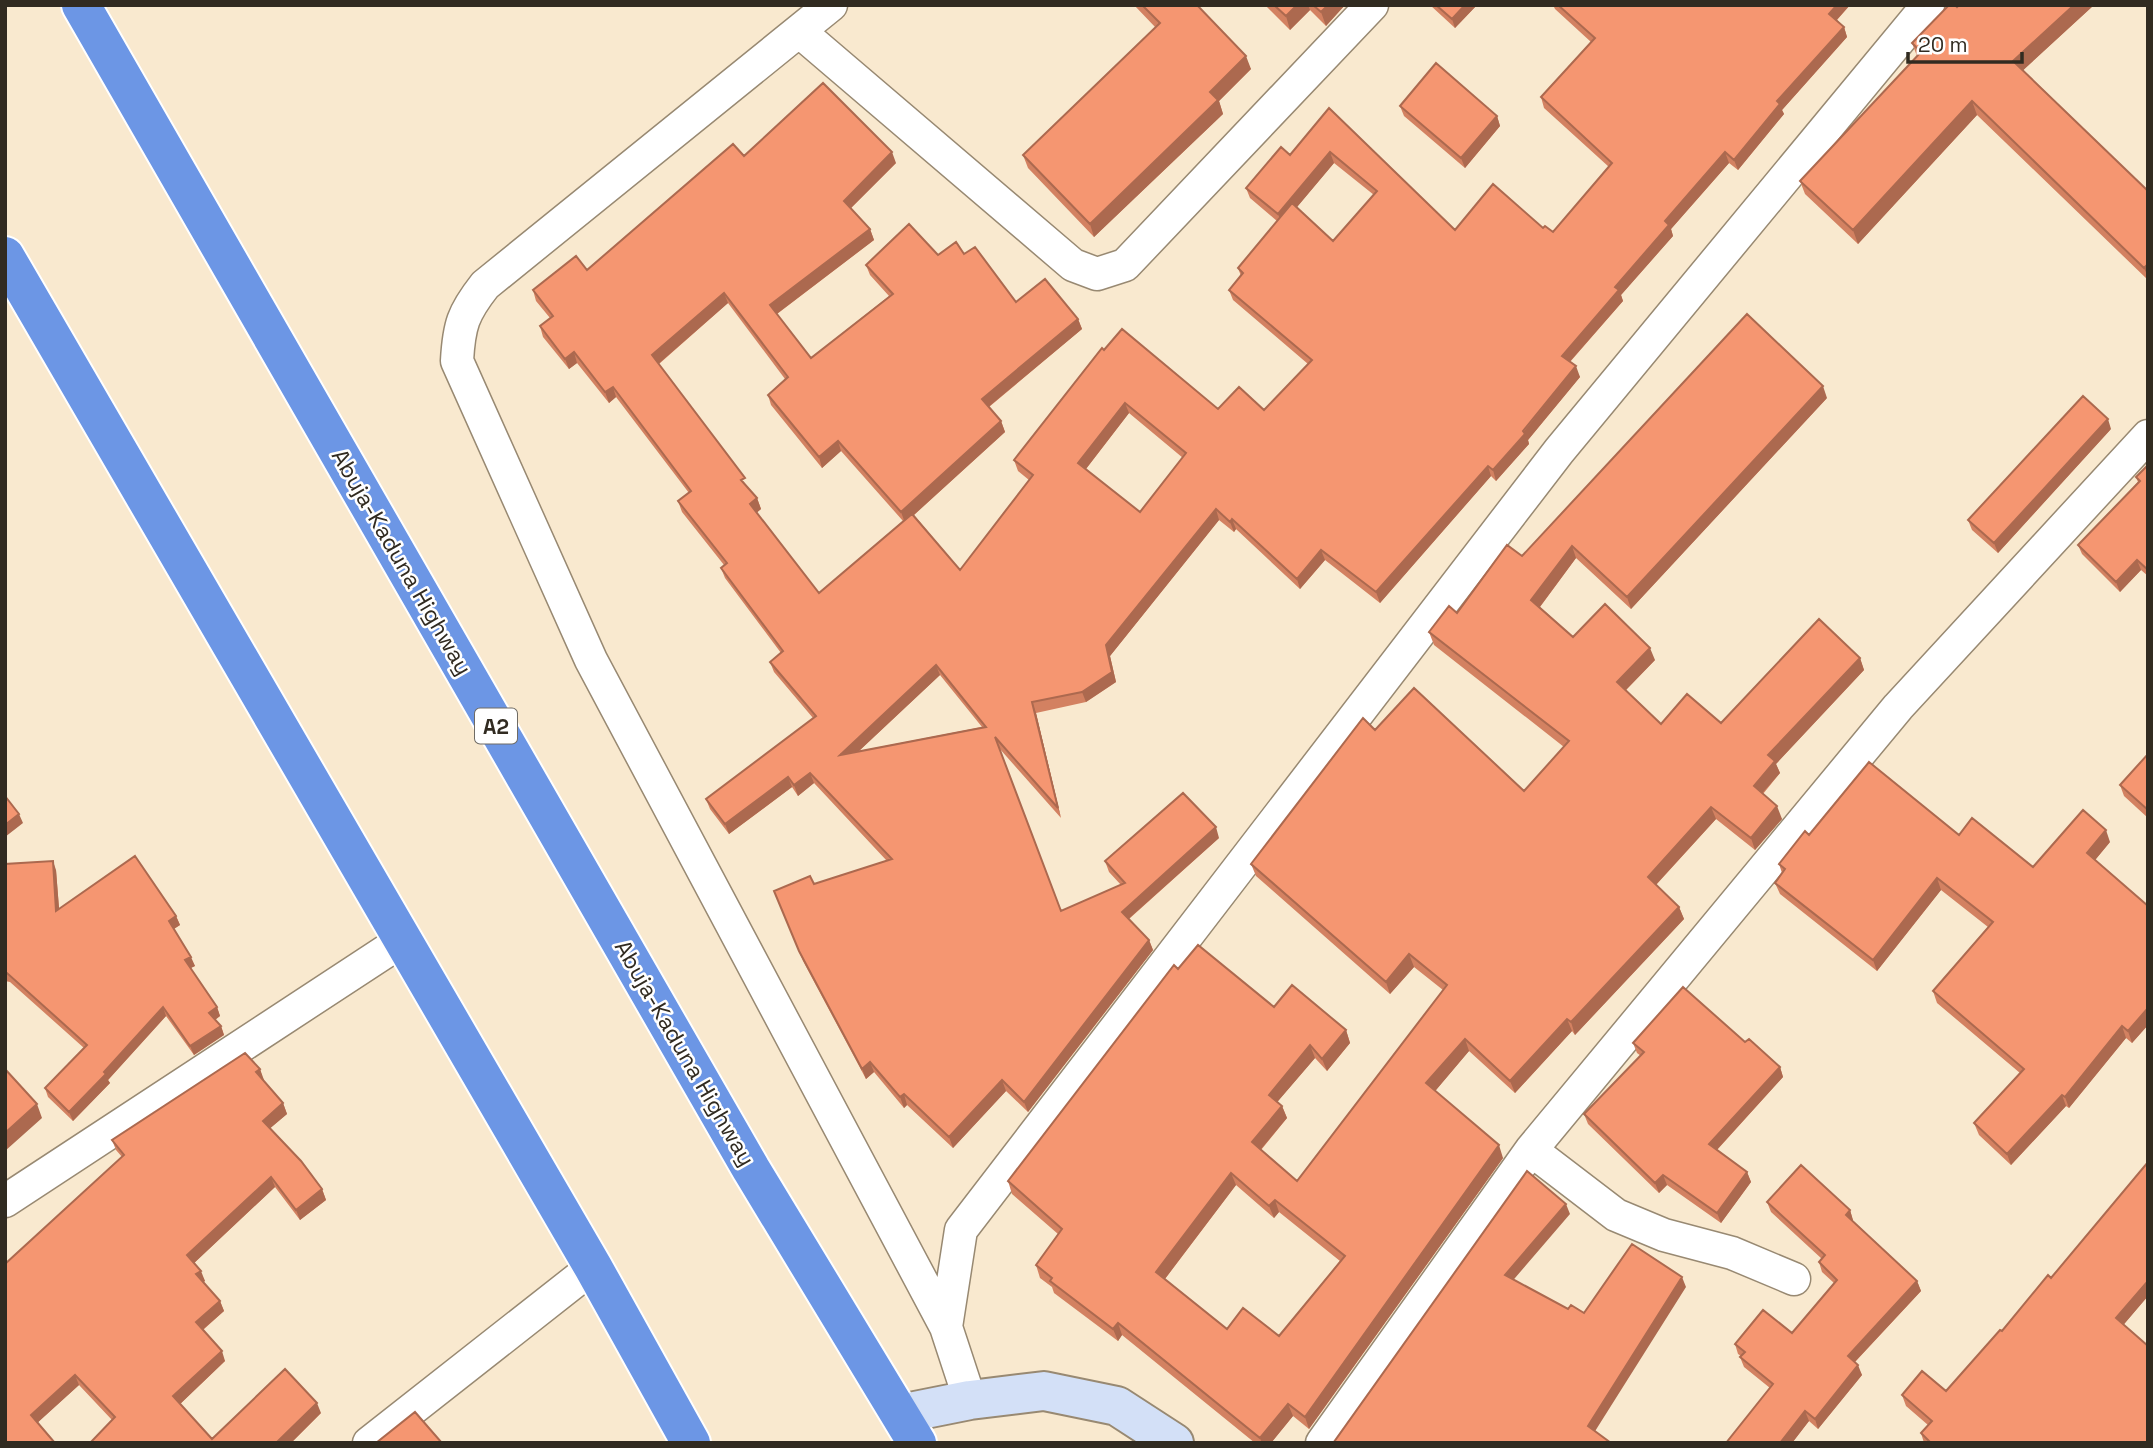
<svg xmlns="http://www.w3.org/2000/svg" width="2153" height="1448" font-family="'Space Grotesk',sans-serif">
  <rect width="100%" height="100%" fill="#f9e9cf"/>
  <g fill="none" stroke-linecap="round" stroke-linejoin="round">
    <!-- street casing -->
    <g stroke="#988972" stroke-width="35">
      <path id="street" d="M831,5L485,285C463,313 459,325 457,361L591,660L946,1327L970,1400
        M799,31L1073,265L1097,274L1125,265L1372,5
        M1531,1150L1616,1215L1664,1235L1732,1253L1794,1279
        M5,1201L403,940
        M946,1327L961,1230L1559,451L1928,5
        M369,1443L593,1267
        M1322,1443L1531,1150L1898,707L2148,436"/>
    </g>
    <!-- secondary casing -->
    <g stroke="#988972" stroke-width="42">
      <path id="secondary" d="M900,1414L970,1400L1044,1391L1117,1406L1174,1443"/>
    </g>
    <!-- highway casing -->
    <g stroke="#fff" stroke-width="42">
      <path id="highway" d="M81,5L751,1169L917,1443
        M5,256L593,1267L691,1443"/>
    </g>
    <!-- street -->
    <use href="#street" stroke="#fff" stroke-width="32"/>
    <!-- secondary -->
    <use href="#secondary" stroke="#d3e0f7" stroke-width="38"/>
    <!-- highway -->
    <use href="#highway" stroke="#6c96e5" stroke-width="38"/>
  </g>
  <!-- wall -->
  <path fill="#d38161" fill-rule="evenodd" d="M1134,5H1197L1251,69L1219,101L1223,114L1094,237L1028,168L1023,155L1156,28Z
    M1265,5H1345L1326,26L1310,10L1290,30Z
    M1430,5H1477L1455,28Z
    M1553,5H1850L1837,20L1844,27L1847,37L1782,110L1784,114L1738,170L1729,163L1671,229L1673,236L1621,295L1623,301L1570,362L1580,377L1528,440L1529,444L1496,481L1491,476L1380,603L1325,560L1300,589L1236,529L1234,532L1219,520L1110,656L1116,682L1086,702L1036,713L1061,818L999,748L1061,911L1121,885L1109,872L1105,861L1219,838L1129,919L1149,940L1153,950L1028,1112L1006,1091L953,1148L907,1105L904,1108L874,1072L866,1079L803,961L774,891L814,884L887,861L814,783L798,796L792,787L729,834L710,809L706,799L813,718L774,672L770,662L781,653L725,578L721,568L724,565L682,512L678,501L689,493L616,397L609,403L577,363L569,369L543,337L540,326L550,318L536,301L533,290L587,270L744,156L896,163L851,208L870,229L874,240L777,314L811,358L889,296L870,275L866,265L938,255L964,254L1016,302L1078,319L1082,329L989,407L1001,421L1005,432L914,515L960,570L1029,480L1018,471L1014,460L1104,350L1218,409L1264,410L1308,364L1233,300L1229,290L1241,276L1238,268L1277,221L1250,198L1246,188L1290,155L1329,108L1455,230L1543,228L1553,232L1609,167L1544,108L1541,97L1591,42L1555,9ZM1334,163L1374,195L1333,241L1296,208ZM728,303L785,379L768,395L771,405L822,468L841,451L903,521L819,593L756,513L761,509L757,498L748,488L659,364ZM1129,413L1183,458L1140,512L1086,469ZM940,675L982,727L859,751Z
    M1959,5H2094L2023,70L2148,191V280L1977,115L1858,244L1805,194L1800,181L1917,56L1912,43Z
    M1400,106L1497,116L1500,126L1465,168L1404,116Z
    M1827,398L1631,609L1576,558L1540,607L1573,637L1655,660L1626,690L1661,724L1721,723L1860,658L1864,670L1776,764L1780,773L1763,794L1782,819L1755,850L1716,819L1656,885L1679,907L1684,919L1575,1035L1572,1031L1515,1093L1469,1051L1435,1091L1503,1158L1309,1429L1293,1416L1271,1443H1255L1122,1335L1118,1341L1054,1293L1052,1287L1040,1278L1036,1265L1058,1234L1012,1194L1008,1181L1178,969L1274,1007L1346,1030L1350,1043L1327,1071L1315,1058L1277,1102L1282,1106L1287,1118L1261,1150L1297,1181L1443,990L1414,967L1390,994L1256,876L1251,864L1375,730L1524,791L1564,747L1434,645L1429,632L1457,613L1522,556ZM1236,1185L1274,1218L1279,1212L1340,1261L1279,1336L1227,1329L1165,1279Z
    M2111,429L1998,553L1972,530L1968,520Z
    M2148,465V576L2141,570L2120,592L2082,554L2078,545L2138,482L2136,477Z
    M2148,754V818L2124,796L2120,785Z
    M1809,835H1959L2033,867L2110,842L2095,860L2148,906V1025L2132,1043L2126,1038L2069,1108L2066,1106L2011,1165L1979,1135L1974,1123L2020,1073L1937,1003L1933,991L1988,927L1941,890L1877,971L1780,894L1775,883L1782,873L1779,864Z
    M5,864L56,870L59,909L176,916L180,925L174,929L195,966L190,968L217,1007L220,1016L215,1020L221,1026L224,1035L194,1055L166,1016L108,1080L110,1083L73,1121L48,1097L45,1088L84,1048L10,982L5,981Z
    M1745,1042L1780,1067L1783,1077L1717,1150L1747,1172L1751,1182L1721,1223L1667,1185L1659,1193L1588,1124L1584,1114L1641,1056L1637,1053L1633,1043Z
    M260,1069L263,1080L283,1103L287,1114L270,1128L322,1189L326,1200L300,1220L275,1187L194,1263L205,1281L203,1282L220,1301L224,1311L203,1330L225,1361L180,1404L212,1439L321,1413L291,1443H90L112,1420L79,1385L38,1422L5,1443L122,1157L116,1150L112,1140Z
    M2148,1162V1296L2123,1325L2148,1443H1924L1921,1433L1928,1425L1906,1406L1902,1395L1946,1391L2051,1278Z
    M1767,1202L1850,1210L1853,1221L1917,1281L1921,1291L1855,1362L1862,1375L1818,1429L1809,1421L1792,1443H1726L1770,1388L1744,1367L1740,1357L1741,1356L1738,1354L1735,1344L1792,1333L1834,1283L1822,1272L1819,1262L1822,1259L1771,1212Z"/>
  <!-- shaded-wall -->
  <path fill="#ac694f" d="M1297,5H1308L1310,10L1290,30L1286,16Z
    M1328,5H1345L1326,26L1321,12Z
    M1465,5H1477L1455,28L1452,19Z
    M1837,5H1850L1833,24L1829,14Z
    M2074,5H2094L2018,75L2013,61Z
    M1844,27L1847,37L1782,110L1784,114L1738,170L1734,160L1777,101Z
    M1246,56L1251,69L1219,101L1223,114L1094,237L1090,224L1210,92Z
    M1972,101L1977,115L1858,244L1853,230Z
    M1497,116L1500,126L1465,168L1461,158Z
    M892,152L896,163L847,212L844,201Z
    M1330,152L1334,163L1282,225L1278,214Z
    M1725,152L1729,163L1671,229L1673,236L1621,295L1623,301L1566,366L1562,356L1665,221Z
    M870,229L874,240L774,316L770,305Z
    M2147,265L2148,267V277L2144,268Z
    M724,293L728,303L656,366L652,355Z
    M1078,319L1082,329L986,409L982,399Z
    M574,352L577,363L569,369L565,359Z
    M1576,366L1580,377L1528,440L1529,444L1496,481L1493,470Z
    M1823,386L1827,398L1631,609L1627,597Z
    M613,387L616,397L609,403L605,392Z
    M1125,403L1129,413L1082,474L1078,463Z
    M2108,419L2111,429L1998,553L1994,543Z
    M1001,421L1005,432L905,523L901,512Z
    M838,441L841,451L822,468L819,457Z
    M1488,466L1491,476L1380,603L1376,592Z
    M757,498L761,509L754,515L750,504Z
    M1216,509L1219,520L1110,656L1116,682L1086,702L1082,692L1106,645Z
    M1232,519L1236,529L1234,532L1230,522Z
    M1572,546L1576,558L1536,612L1531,600Z
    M1321,550L1325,560L1300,589L1297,579Z
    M2137,560L2141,570L2120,592L2116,582Z
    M1650,648L1655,660L1622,694L1617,682Z
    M1860,658L1864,670L1776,764L1780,773L1758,798L1754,786L1768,755Z
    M936,665L940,675L844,765L840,755Z
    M1032,702L1036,713L1061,818L1058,808Z
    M810,773L814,783L798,796L794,785Z
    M788,777L792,787L729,834L725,824Z
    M1777,806L1782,819L1755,850L1751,838Z
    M1711,807L1716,819L1652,889L1648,877Z
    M19,814L23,823L5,837V825Z
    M1216,827L1219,838L1125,922L1122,912Z
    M2106,830L2110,842L2091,865L2087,853Z
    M53,861L56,870L60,920L56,911Z
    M1937,878L1941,890L1877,971L1873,960Z
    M1679,907L1684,919L1575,1035L1571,1022Z
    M176,916L180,925L172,930L169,921Z
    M1149,940L1153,950L1028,1112L1024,1102Z
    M1409,954L1414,967L1390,994L1386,982Z
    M191,957L195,966L189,969L185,960Z
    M163,1007L166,1016L108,1080L110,1083L73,1121L69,1112Z
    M217,1007L220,1016L212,1022L209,1013Z
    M2148,1008V1025L2132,1043L2128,1031Z
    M1567,1019L1572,1031L1515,1093L1510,1081Z
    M221,1026L224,1035L194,1055L190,1046Z
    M2122,1026L2126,1038L2069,1108L2065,1097Z
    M1346,1030L1350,1043L1327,1071L1322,1059Z
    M1465,1039L1469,1051L1431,1096L1426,1083Z
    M1310,1045L1315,1058L1273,1107L1269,1095Z
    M870,1062L874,1072L866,1079L862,1069Z
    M1780,1067L1783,1077L1713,1154L1709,1144Z
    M260,1069L264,1080L260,1082L256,1072Z
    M1002,1080L1006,1091L953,1148L949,1137Z
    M904,1094L907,1105L904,1108L900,1097Z
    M2062,1095L2066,1106L2011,1165L2007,1154Z
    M283,1103L287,1114L267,1131L263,1121Z
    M37,1104L42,1118L5,1151V1133Z
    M1282,1106L1287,1118L1256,1155L1252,1142Z
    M1499,1145L1503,1158L1309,1429L1305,1417Z
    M1747,1172L1751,1182L1721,1223L1717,1213Z
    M1231,1173L1236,1185L1161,1284L1156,1272Z
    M1663,1175L1667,1185L1659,1193L1655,1183Z
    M271,1177L275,1187L191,1266L187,1255Z
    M322,1189L326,1200L300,1220L296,1210Z
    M1275,1200L1279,1212L1274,1218L1269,1206Z
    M1566,1204L1570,1214L1509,1285L1505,1275Z
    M1850,1210L1853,1220L1849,1225L1846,1215Z
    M201,1271L205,1281L200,1285L196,1274Z
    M1682,1277L1686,1287L1592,1436L1588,1426Z
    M1917,1281L1921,1291L1851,1366L1848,1356Z
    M2148,1281V1296L2120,1329L2116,1318Z
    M220,1301L224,1311L200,1332L196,1322Z
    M1118,1323L1122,1335L1118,1341L1113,1329Z
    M222,1351L225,1361L177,1407L173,1396Z
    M1858,1365L1862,1375L1818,1429L1815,1419Z
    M75,1375L79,1385L35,1425L31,1415Z
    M317,1403L321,1413L291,1443H276Z
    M1288,1404L1293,1416L1271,1443H1262L1260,1438Z
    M1805,1411L1809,1421L1792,1443H1780Z"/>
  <!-- building -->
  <path fill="#f59671" stroke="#ac694f" stroke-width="2" fill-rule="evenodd" d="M1142,5H1197L1246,56L1210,92L1218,100L1090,224L1023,155L1160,23Z
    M1274,5H1297L1286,16Z
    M1313,5H1328L1321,12Z
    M1436,5H1465L1452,19Z
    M1558,5H1837L1829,14L1844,27L1777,101L1780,104L1734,160L1725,152L1665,221L1669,225L1615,287L1619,290L1562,356L1576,366L1523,431L1525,434L1493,470L1488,466L1376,592L1321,550L1297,579L1232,519L1230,522L1216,509L1106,645L1112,672L1082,692L1032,702L1058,808L995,737L1061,911L1125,883L1105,861L1183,793L1216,827L1122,912L1149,940L1024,1102L1002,1080L949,1137L904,1094L900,1097L870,1062L862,1069L799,951L774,891L810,876L814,884L892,859L810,773L794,785L788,777L725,824L706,799L816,716L770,662L783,651L721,568L727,563L678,501L691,491L613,387L605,392L574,352L565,359L540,326L553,316L533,290L576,256L587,270L733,144L744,156L823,83L892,152L844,201L870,229L770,305L811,358L893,294L866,265L909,224L938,255L956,242L964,254L975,247L1016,302L1045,279L1078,319L982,399L1001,421L901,512L838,441L819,457L768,395L788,377L724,293L652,355L745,478L741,480L757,498L750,504L819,593L912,514L960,570L1033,475L1014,460L1102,348L1104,350L1122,329L1218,409L1239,387L1264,410L1312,360L1229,290L1243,273L1238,268L1292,203L1333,241L1377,191L1330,152L1278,214L1246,188L1281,147L1290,155L1329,108L1455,230L1493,184L1543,228L1545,226L1553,232L1612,163L1541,97L1595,38ZM1125,403L1186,453L1140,512L1078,463ZM936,665L986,727L840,755Z
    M1949,5H1955L1957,7L1959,5H2074L2013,61L2148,191V266L2147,265L2144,268L1972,101L1853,230L1800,181L1921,52L1912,43Z
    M1436,63L1497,116L1461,158L1400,106Z
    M1747,314L1823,386L1627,597L1572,546L1531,600L1573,637L1605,604L1650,648L1617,682L1661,724L1687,694L1721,723L1819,619L1860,658L1768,755L1775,761L1754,786L1777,806L1751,838L1711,807L1648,877L1679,907L1571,1022L1567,1019L1510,1081L1465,1039L1426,1083L1499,1145L1305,1417L1288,1404L1260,1438L1118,1323L1113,1329L1050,1281L1052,1278L1036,1265L1062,1229L1008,1181L1174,965L1178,969L1198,945L1274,1007L1292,985L1346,1030L1322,1059L1310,1045L1269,1095L1282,1106L1252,1142L1297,1181L1447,985L1409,954L1386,982L1251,864L1363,718L1375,730L1414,688L1524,791L1569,741L1429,632L1449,606L1457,613L1507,545L1522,556ZM1231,1173L1269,1206L1275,1200L1345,1256L1279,1336L1243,1308L1227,1329L1156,1272Z
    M2083,396L2108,419L1994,543L1968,520Z
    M2148,465V570L2137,560L2116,582L2078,545L2140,481L2136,477Z
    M2148,754V810L2120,785Z
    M1869,762L1959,835L1972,818L2033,867L2083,810L2106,830L2087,853L2148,906V1008L2128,1031L2122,1026L2065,1097L2062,1095L2007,1154L1974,1123L2024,1069L1933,991L1993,922L1937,878L1873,960L1775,883L1785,869L1779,864L1805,831L1809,835Z
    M5,796L19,814L5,825Z
    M135,856L176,916L169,921L191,957L185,960L217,1007L209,1013L221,1026L190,1046L163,1007L104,1072L106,1074L69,1112L45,1088L87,1045L7,973L5,972V864L53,861L56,911Z
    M1683,987L1745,1042L1749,1039L1780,1067L1709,1144L1747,1172L1717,1213L1663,1175L1655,1183L1584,1114L1644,1052L1633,1043Z
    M245,1053L260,1069L256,1072L283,1103L263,1121L301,1161L322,1189L296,1210L271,1177L187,1255L201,1271L196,1274L220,1301L196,1322L222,1351L173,1396L212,1439L285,1369L317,1403L276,1443H90L115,1417L75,1375L31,1415L55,1443H5V1264L124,1155L112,1140Z
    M5,1069L37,1104L5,1133Z
    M2148,1162V1281L2116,1318L2148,1346V1443H1931L1921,1433L1932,1421L1902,1395L1922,1371L1946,1391L2000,1330L2002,1331L2048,1275L2051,1278Z
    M1801,1165L1850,1210L1846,1215L1917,1281L1848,1356L1858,1365L1815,1419L1805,1411L1780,1443H1726L1773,1384L1740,1357L1745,1352L1735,1344L1763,1310L1792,1333L1837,1280L1819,1262L1825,1255L1767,1202Z
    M1527,1171L1566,1204L1505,1275L1568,1309L1571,1305L1584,1313L1632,1244L1682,1277L1588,1426L1611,1443H1335L1334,1442Z
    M415,1412L442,1443H376Z"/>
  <g text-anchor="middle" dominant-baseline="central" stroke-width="5" stroke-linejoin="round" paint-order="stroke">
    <!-- shield labels -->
    <rect fill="#fff" stroke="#6f6b64" stroke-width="2" x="475" y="708.5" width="42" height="35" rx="5"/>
    <g font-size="21" font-weight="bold" fill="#312b21">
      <text x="496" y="726">A2</text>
    </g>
    <!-- street labels -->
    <g font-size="23" fill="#312b21" stroke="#fff">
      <text transform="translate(402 562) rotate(60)">Abuja-Kaduna Highway</text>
      <text transform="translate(685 1053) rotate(60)">Abuja-Kaduna Highway</text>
    </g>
  </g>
  <!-- border -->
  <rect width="2153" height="1448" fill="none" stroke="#312b21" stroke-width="14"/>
  <!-- scale -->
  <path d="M1908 52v10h114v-10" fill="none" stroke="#312b21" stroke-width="3.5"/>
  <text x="1918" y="52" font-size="21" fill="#312b21" stroke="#ffffff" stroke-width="5" paint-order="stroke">20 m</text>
</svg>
